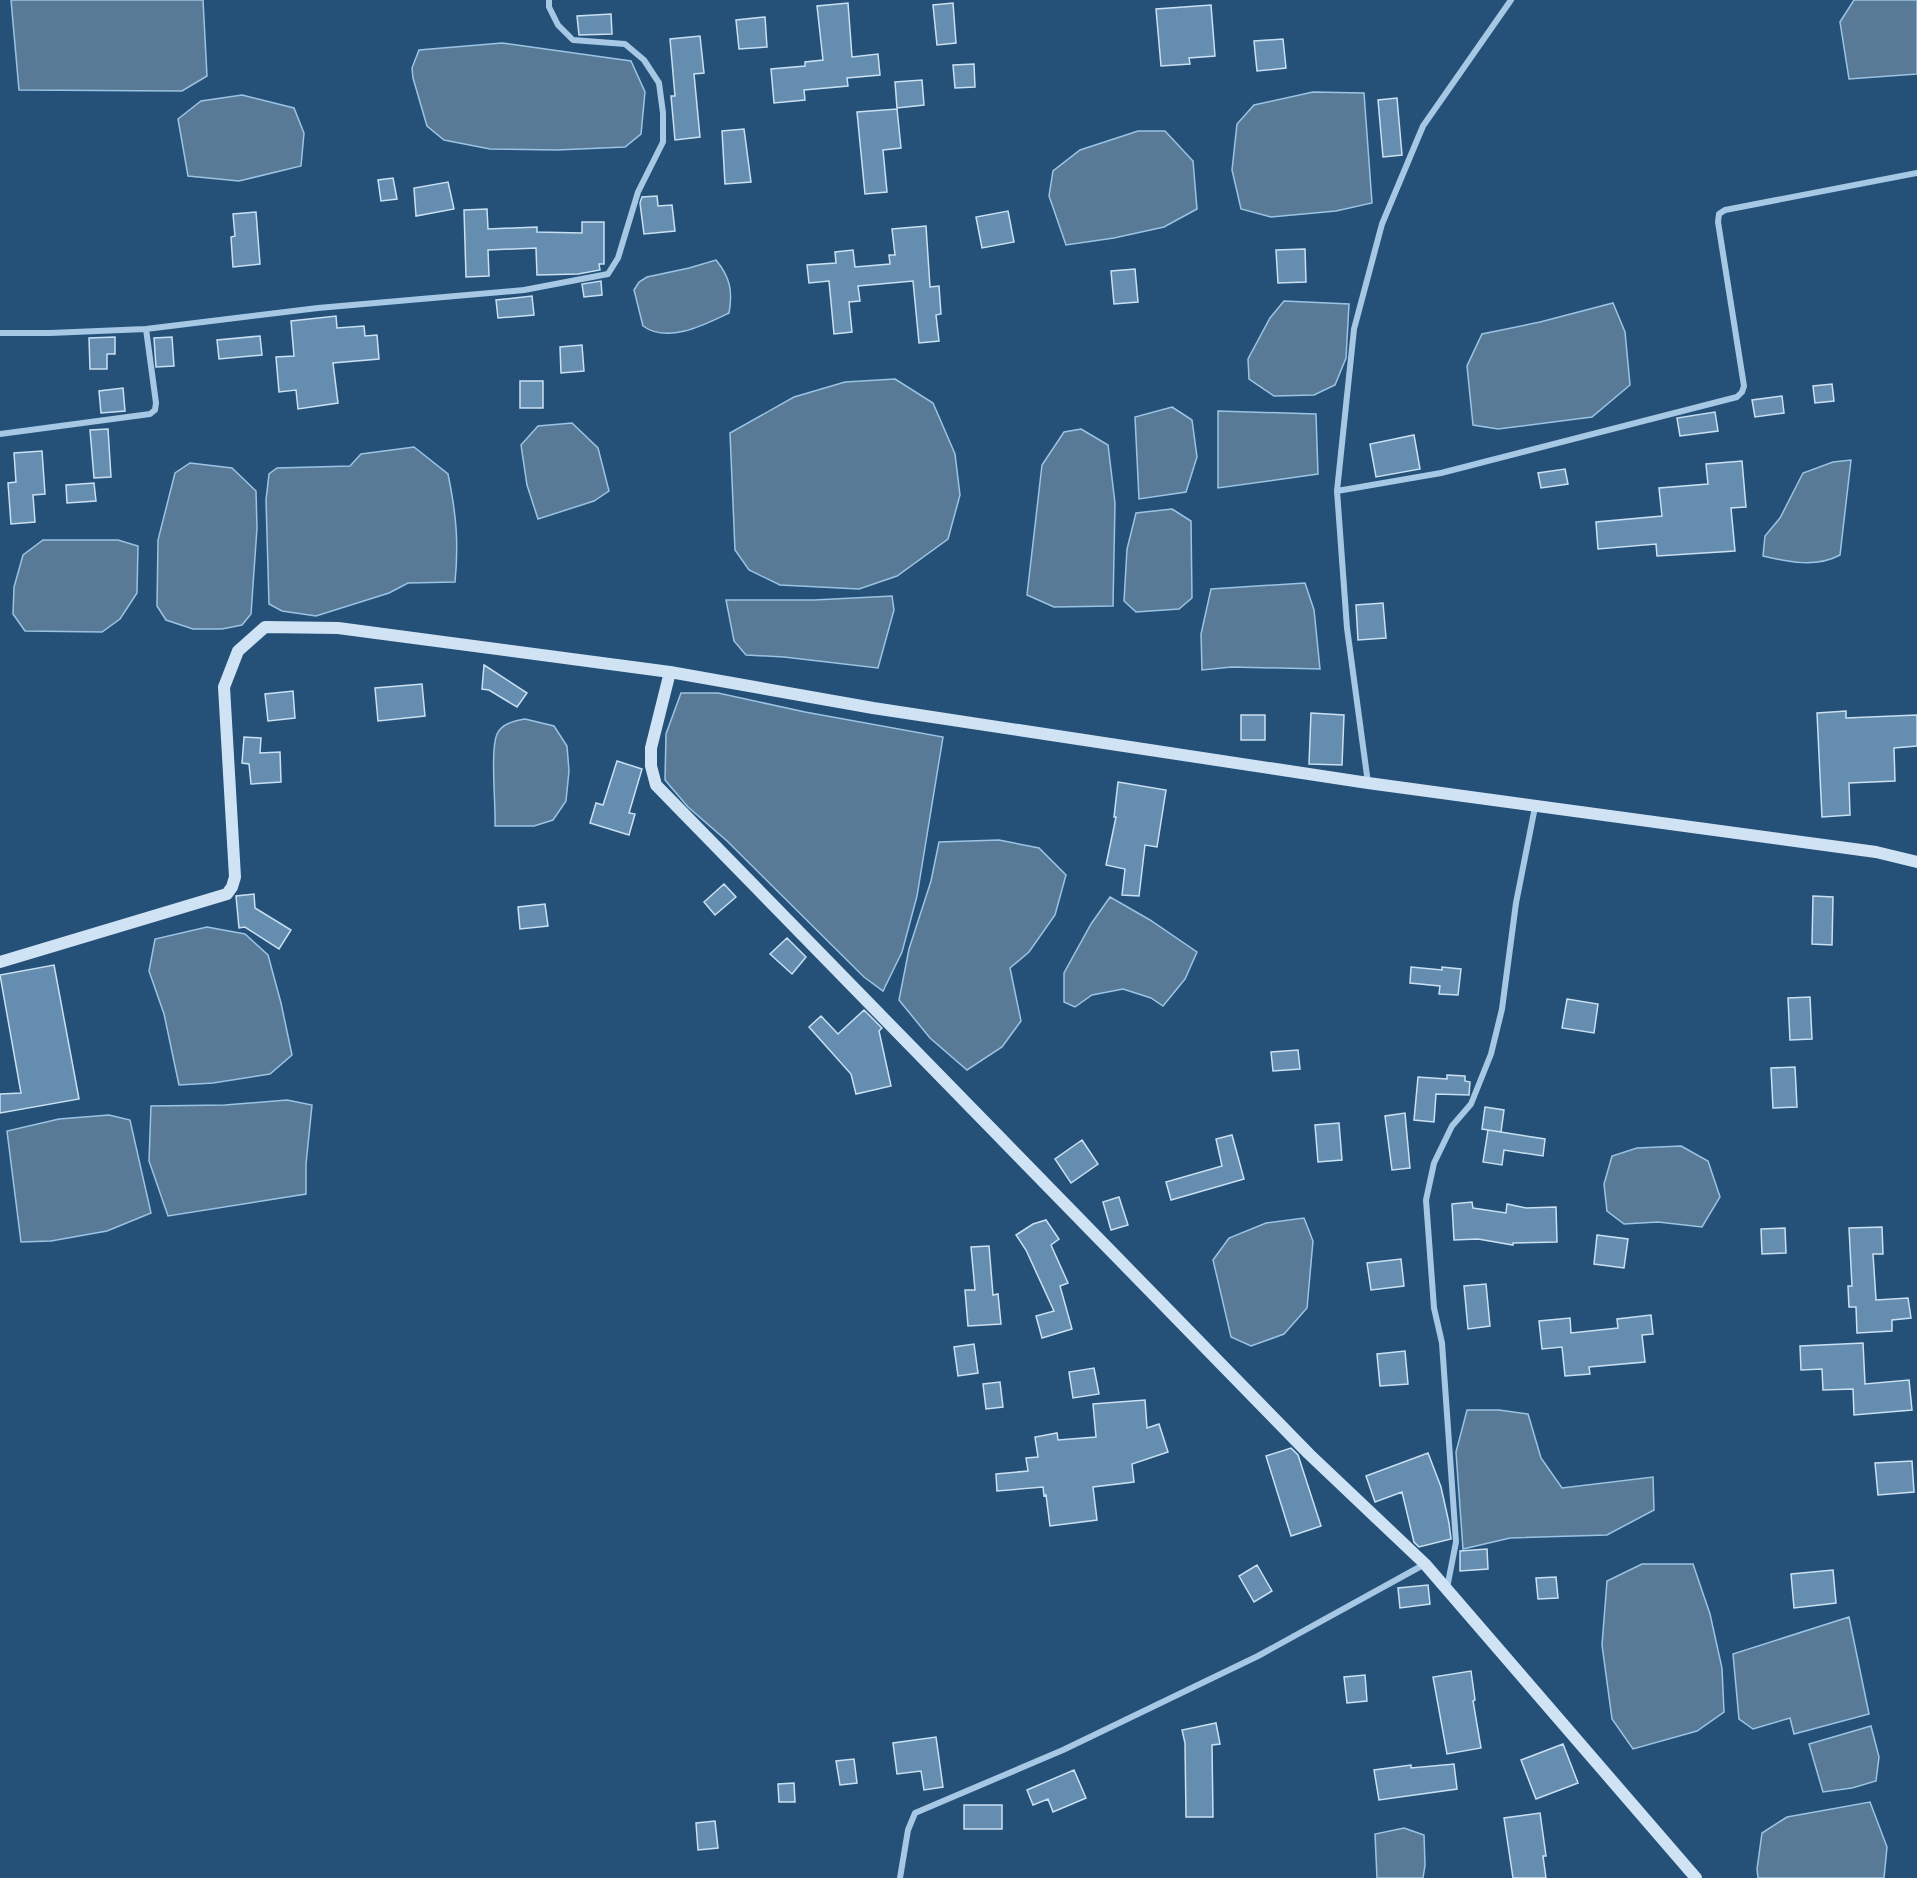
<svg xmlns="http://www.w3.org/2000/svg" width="1917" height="1878" font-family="Commissioner,sans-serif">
  <rect width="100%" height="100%" fill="#255179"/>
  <!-- water -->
  <path fill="#597a97" stroke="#9bc4e4" stroke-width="1.5" d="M11,0H203L207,76L182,91L19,90Z
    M1854,0H1917V74L1849,79L1840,22Z
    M502,43L631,61L645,92L641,134L625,147L557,150L490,149L444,140L427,126L413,78L412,68L419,50Z
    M1313,92L1364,93L1372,203L1336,211L1271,217L1241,209L1232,170L1237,124L1254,105Z
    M242,95L294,108L304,133L301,166L239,181L188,176L178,119L201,101Z
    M1138,131H1165L1193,161L1197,209L1164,227L1114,238L1066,245L1049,196L1053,171L1080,150Z
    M716,260C730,277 733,291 729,313C704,325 668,344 643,326L634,290L639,282L647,277L689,268Z
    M1284,301L1349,304L1346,358L1335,385L1314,395L1274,396L1249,379L1248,359L1270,318Z
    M1613,303L1625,332L1630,385L1592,417L1498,429L1473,425L1467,366L1482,334L1540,322Z
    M895,379L933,403L955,454L960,495L948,539L897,576L859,589L780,585L749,570L735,550L730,433L794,397L845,382Z
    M1172,407L1192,420L1197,457L1186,492L1139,499L1135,417Z
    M1218,411L1316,414L1318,474L1218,488Z
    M572,423L598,448L609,491L594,501L538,519L527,485L521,445L538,426Z
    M1081,429L1108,445L1115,503L1113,606L1054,607L1027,595L1042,465L1064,432Z
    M414,447L448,474C456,513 459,542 455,582L408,583L389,593L316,616L282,611L269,604L266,500L269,474L277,468L350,466L361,454Z
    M1851,460L1840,555C1816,568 1788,562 1763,556L1765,536L1780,518L1803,473L1833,462Z
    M190,463L232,468L256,491L257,528L251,614L242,625L222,629H193L166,620L157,606L158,540L175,473Z
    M1172,509L1191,521L1192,598L1179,609L1136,612L1124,601L1127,549L1136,513Z
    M43,540H118L138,546L137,593L120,619L102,632L25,631L13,614L14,587L23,555Z
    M1305,583L1314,610L1320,669L1232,667L1202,670L1201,634L1211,589Z
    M892,596L894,610L878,668L784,657L746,655L734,641L726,600H814Z
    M681,693H718L805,712L943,737L917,896L902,952L883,991L864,977L727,841L688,807L665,780L666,734Z
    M525,719L554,726L567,746L569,771L566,801L553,820L534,826H495C496,806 490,750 497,734C502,723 515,721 525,719Z
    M999,840L1039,848L1066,875L1055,915L1029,952L1010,968L1021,1021L1002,1047L967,1070L930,1038L899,1000L909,949L931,881L939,842Z
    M1110,897L1150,920L1197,952L1185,979L1163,1006L1151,998L1123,989L1092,995L1075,1007L1064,1002V973L1091,924Z
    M207,927L245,934L268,955L281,1003L292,1055L270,1074L213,1083L179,1085L164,1014L149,971L155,939Z
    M287,1100L312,1105L306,1164V1194L168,1216L149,1161L151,1106L225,1105Z
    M109,1115L130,1120L151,1213L107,1231L51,1241L21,1242L7,1131L59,1119Z
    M1681,1146L1708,1161L1720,1197L1702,1227L1658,1222L1624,1224L1607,1211L1604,1184L1612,1156L1637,1148Z
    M1304,1218L1313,1241L1307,1308L1284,1334L1251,1346L1231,1337L1213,1260L1229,1238L1266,1223Z
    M1467,1410H1499L1528,1414L1541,1458L1562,1488L1653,1477L1654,1510L1607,1535L1510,1538L1463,1549L1456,1452Z
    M1642,1564H1693L1710,1614L1722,1668L1724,1712L1697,1731L1633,1749L1612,1719L1602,1645L1607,1581Z
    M1849,1617L1869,1714L1794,1734L1790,1718L1753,1729L1739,1719L1733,1654Z
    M1871,1726L1879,1757L1876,1781L1852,1788L1823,1792L1809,1744Z
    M1870,1802L1887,1847L1884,1878H1758L1757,1869L1762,1833L1787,1817Z
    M1404,1828L1424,1835L1425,1865L1423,1878H1377L1375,1834Z"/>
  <!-- building -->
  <path fill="#658daf" stroke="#c9e0f3" stroke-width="1.5" d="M848,3L852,57L878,54L880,75L847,78L848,86L804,90L805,100L774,103L771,69L805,66V62L823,60L817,6Z
    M953,3L956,43L937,45L933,5Z
    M1211,5L1215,56L1189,58L1190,64L1161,66L1156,9Z
    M611,14L612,34L579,35L577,16Z
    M765,17L767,47L739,49L736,20Z
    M700,36L704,73L694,74L700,137L675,140L671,96H675L670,39Z
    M1283,39L1286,68L1257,71L1254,41Z
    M974,64L975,87L955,88L953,65Z
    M922,80L924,105L897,108L895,82Z
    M1397,98L1402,155L1383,157L1378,100Z
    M897,109L901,148L883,150L887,192L865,194L857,112Z
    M744,129L751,182L725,184L722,131Z
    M393,178L397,199L381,201L378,180Z
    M448,182L454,209L416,216L414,188Z
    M657,196L658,206L672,205L675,231L644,234L640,203L642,197Z
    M487,209L488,229L537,227V232L582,233V222H604V264H599L600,270L578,274L537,275L536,248L488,250L489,276L466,277L464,210Z
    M1008,211L1014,242L982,248L976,217Z
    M256,212L260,264L233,267L231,237L235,236L233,214Z
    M926,226L930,287L939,286L941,314L936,315L939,341L919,343L913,281L858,286L860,301L849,302L852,332L834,334L829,281L809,283L807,265L836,263L835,252L853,250L855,267L890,264L889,255H895L892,229Z
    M1305,249L1306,282L1278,283L1276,250Z
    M1135,269L1138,302L1114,304L1111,271Z
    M601,281L602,295L584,297L582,284Z
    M532,296L534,315L498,318L496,300Z
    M336,316L337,328L364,326L365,336L377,335L379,359L333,363L338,403L298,409L296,390L279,392L276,357L294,356L291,321Z
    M260,336L262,355L219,359L217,340Z
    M115,337V354H107V369H90L89,338Z
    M172,337L174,366L156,367L154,338Z
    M582,345L584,371L561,373L560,347Z
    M520,381H543V408H520Z
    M1832,384L1834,401L1815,403L1813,386Z
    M123,388L125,411L101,413L99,391Z
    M1782,396L1784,413L1755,417L1752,400Z
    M1715,412L1718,431L1680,436L1677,418Z
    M108,429L111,477L94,478L90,430Z
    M1414,435L1420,469L1376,477L1370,444Z
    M42,451L45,494L33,495L35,522L11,524L8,483L16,482L14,453Z
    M1742,461L1746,507L1731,508L1735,551L1657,556L1656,544L1598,549L1596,522L1662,516L1659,488L1708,484L1706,464Z
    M1565,469L1568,484L1541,488L1538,473Z
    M94,483L96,501L67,503L66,485Z
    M1383,603L1386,638L1358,640L1356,605Z
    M484,665L527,693L517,707L489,690L482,689Z
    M422,684L425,716L378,721L375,688Z
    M293,691L295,718L268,721L265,694Z
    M1846,711V718L1917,715V746L1894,748L1895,781L1849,783L1850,815L1822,817L1817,713Z
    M1311,713L1344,715L1342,765L1309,764Z
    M1241,715H1265V740H1241Z
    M244,737L261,738L260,753L280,752L281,782L251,784L249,764L242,763Z
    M617,761L642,769L629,813L635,814L629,835L590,823L596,803L603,805Z
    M1118,782L1166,790L1157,847L1145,845L1139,896L1122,895L1125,869L1106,865L1116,817H1114Z
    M724,884L736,897L715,915L704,902Z
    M254,894L255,908L291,930L279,949L245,927L239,928L236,896Z
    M1813,896L1833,897L1832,945L1812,944Z
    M545,904L548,926L520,929L518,907Z
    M787,938L806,957L792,974L770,954Z
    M54,965L79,1099L0,1113V1094L21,1093L0,975Z
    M1411,967L1442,970V967L1461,969L1458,995L1439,994L1440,986L1410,983Z
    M1810,997L1812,1039L1790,1040L1788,998Z
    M1567,999L1598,1004L1594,1033L1562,1028Z
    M864,1010L882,1028L879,1031L891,1086L856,1094L851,1074L809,1027L821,1016L838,1034Z
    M1298,1050L1300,1069L1273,1071L1271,1052Z
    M1795,1067L1797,1107L1773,1108L1771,1068Z
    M1447,1075L1465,1076V1081L1470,1082L1469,1095L1436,1094L1434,1122L1414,1120L1418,1077L1447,1079Z
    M1485,1107L1504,1110L1501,1132L1482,1129Z
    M1405,1113L1410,1168L1392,1170L1385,1116Z
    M1339,1123L1342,1160L1318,1162L1315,1125Z
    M1488,1130L1545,1139L1543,1156L1504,1150L1502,1165L1483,1162Z
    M1232,1135L1244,1179L1171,1200L1166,1182L1222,1166L1216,1139Z
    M1082,1140L1098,1164L1071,1183L1055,1159Z
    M1119,1197L1128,1225L1111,1230L1103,1202Z
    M1472,1202L1473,1208L1506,1213L1507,1204L1526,1208L1556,1207L1557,1242L1513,1243V1245L1478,1239L1454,1240L1452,1204Z
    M1046,1220L1059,1239L1051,1245L1068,1283L1060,1286L1072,1329L1042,1338L1036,1316L1054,1311L1026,1250L1016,1235L1033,1224Z
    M1882,1227L1883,1254H1873L1876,1300L1908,1298L1911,1318L1892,1320V1331L1857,1333L1856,1307H1849L1848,1286H1852L1849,1228Z
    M1785,1228L1786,1253L1762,1254L1761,1229Z
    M1597,1235L1628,1239L1624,1268L1594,1264Z
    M989,1246L993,1295L998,1294L1001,1324L968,1326L965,1290H975L971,1247Z
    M1401,1259L1404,1286L1371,1290L1367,1263Z
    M1486,1284L1490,1326L1468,1329L1464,1286Z
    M1651,1315L1653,1334L1642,1335L1645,1362L1589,1367L1590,1374L1565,1376L1562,1347L1542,1349L1539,1321L1570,1318L1571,1333L1618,1328L1617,1319Z
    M1863,1343L1865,1384L1909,1380L1912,1410L1854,1415L1853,1389L1823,1390L1822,1369L1801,1370L1800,1346Z
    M974,1344L978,1373L958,1376L954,1347Z
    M1405,1351L1408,1384L1380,1386L1377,1354Z
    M1094,1368L1099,1394L1073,1398L1069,1372Z
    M1000,1382L1003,1407L986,1409L983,1384Z
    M1145,1400L1147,1428L1159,1424L1168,1452L1132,1464L1134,1482L1093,1487L1097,1520L1050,1526L1046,1495L1044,1496L1043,1487L997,1491L996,1474L1028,1471L1026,1458L1038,1457L1035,1437L1057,1433L1058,1440L1096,1437L1093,1404Z
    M1291,1448L1298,1455L1321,1526L1291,1536L1266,1456Z
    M1428,1453L1441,1487L1449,1523L1451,1539L1419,1547L1414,1542L1402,1492L1375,1502L1366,1476Z
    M1912,1461L1914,1492L1878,1495L1875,1463Z
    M1487,1549L1488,1569L1460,1571V1551Z
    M1257,1565L1272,1591L1254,1602L1239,1576Z
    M1833,1570L1836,1603L1794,1608L1791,1574Z
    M1556,1577L1558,1598L1538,1599L1536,1578Z
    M1428,1585L1430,1604L1400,1608L1398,1588Z
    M1471,1671L1475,1700L1473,1701L1481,1748L1447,1754L1433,1677Z
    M1365,1675L1367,1701L1347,1703L1344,1677Z
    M1216,1723L1220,1744L1212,1745L1213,1817H1186L1185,1743L1182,1730Z
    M936,1737L943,1787L924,1790L921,1771L897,1774L893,1743Z
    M1563,1744L1578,1783L1536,1799L1521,1760Z
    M854,1759L857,1783L840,1785L836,1761Z
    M1454,1764L1457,1789L1379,1800L1374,1770L1411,1765V1768Z
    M1074,1770L1086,1798L1053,1812L1048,1799L1033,1805L1027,1790Z
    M794,1783L795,1802H779L778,1784Z
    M964,1805H1002V1829H964Z
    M1540,1813L1546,1856H1543L1546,1878H1513L1504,1818Z
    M715,1821L718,1848L698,1850L696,1823Z"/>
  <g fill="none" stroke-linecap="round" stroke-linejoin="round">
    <!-- street -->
    <path stroke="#a7c8e4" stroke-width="6" d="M0,333H50L146,329L318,308L524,290L608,274L618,258L638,192L663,142V113L659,83L644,60L625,44L573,40L558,25L549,7V0
      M0,434L150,414L155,410L156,403L146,329
      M1337,491L1441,473L1737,397L1742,392L1744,386L1718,222L1719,214L1725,210L1917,173
      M1368,783L1347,628L1337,491L1354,329L1382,224L1423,126L1511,0
      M1447,1588L1456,1542L1442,1343L1434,1308L1426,1200L1434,1163L1452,1126L1471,1104L1491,1054L1502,1009L1516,903L1535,807
      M900,1878L908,1830L915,1813L1063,1750L1258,1656L1425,1564"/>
    <!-- secondary -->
    <path stroke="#d0e3f4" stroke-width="12" d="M670,672L651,748V766L656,785L1309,1454L1425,1564L1696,1878
      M0,962L227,894L232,887L235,877L224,687L238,651L265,627L338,628L670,672L873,708L1368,783L1876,852L1917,862"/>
  </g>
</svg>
